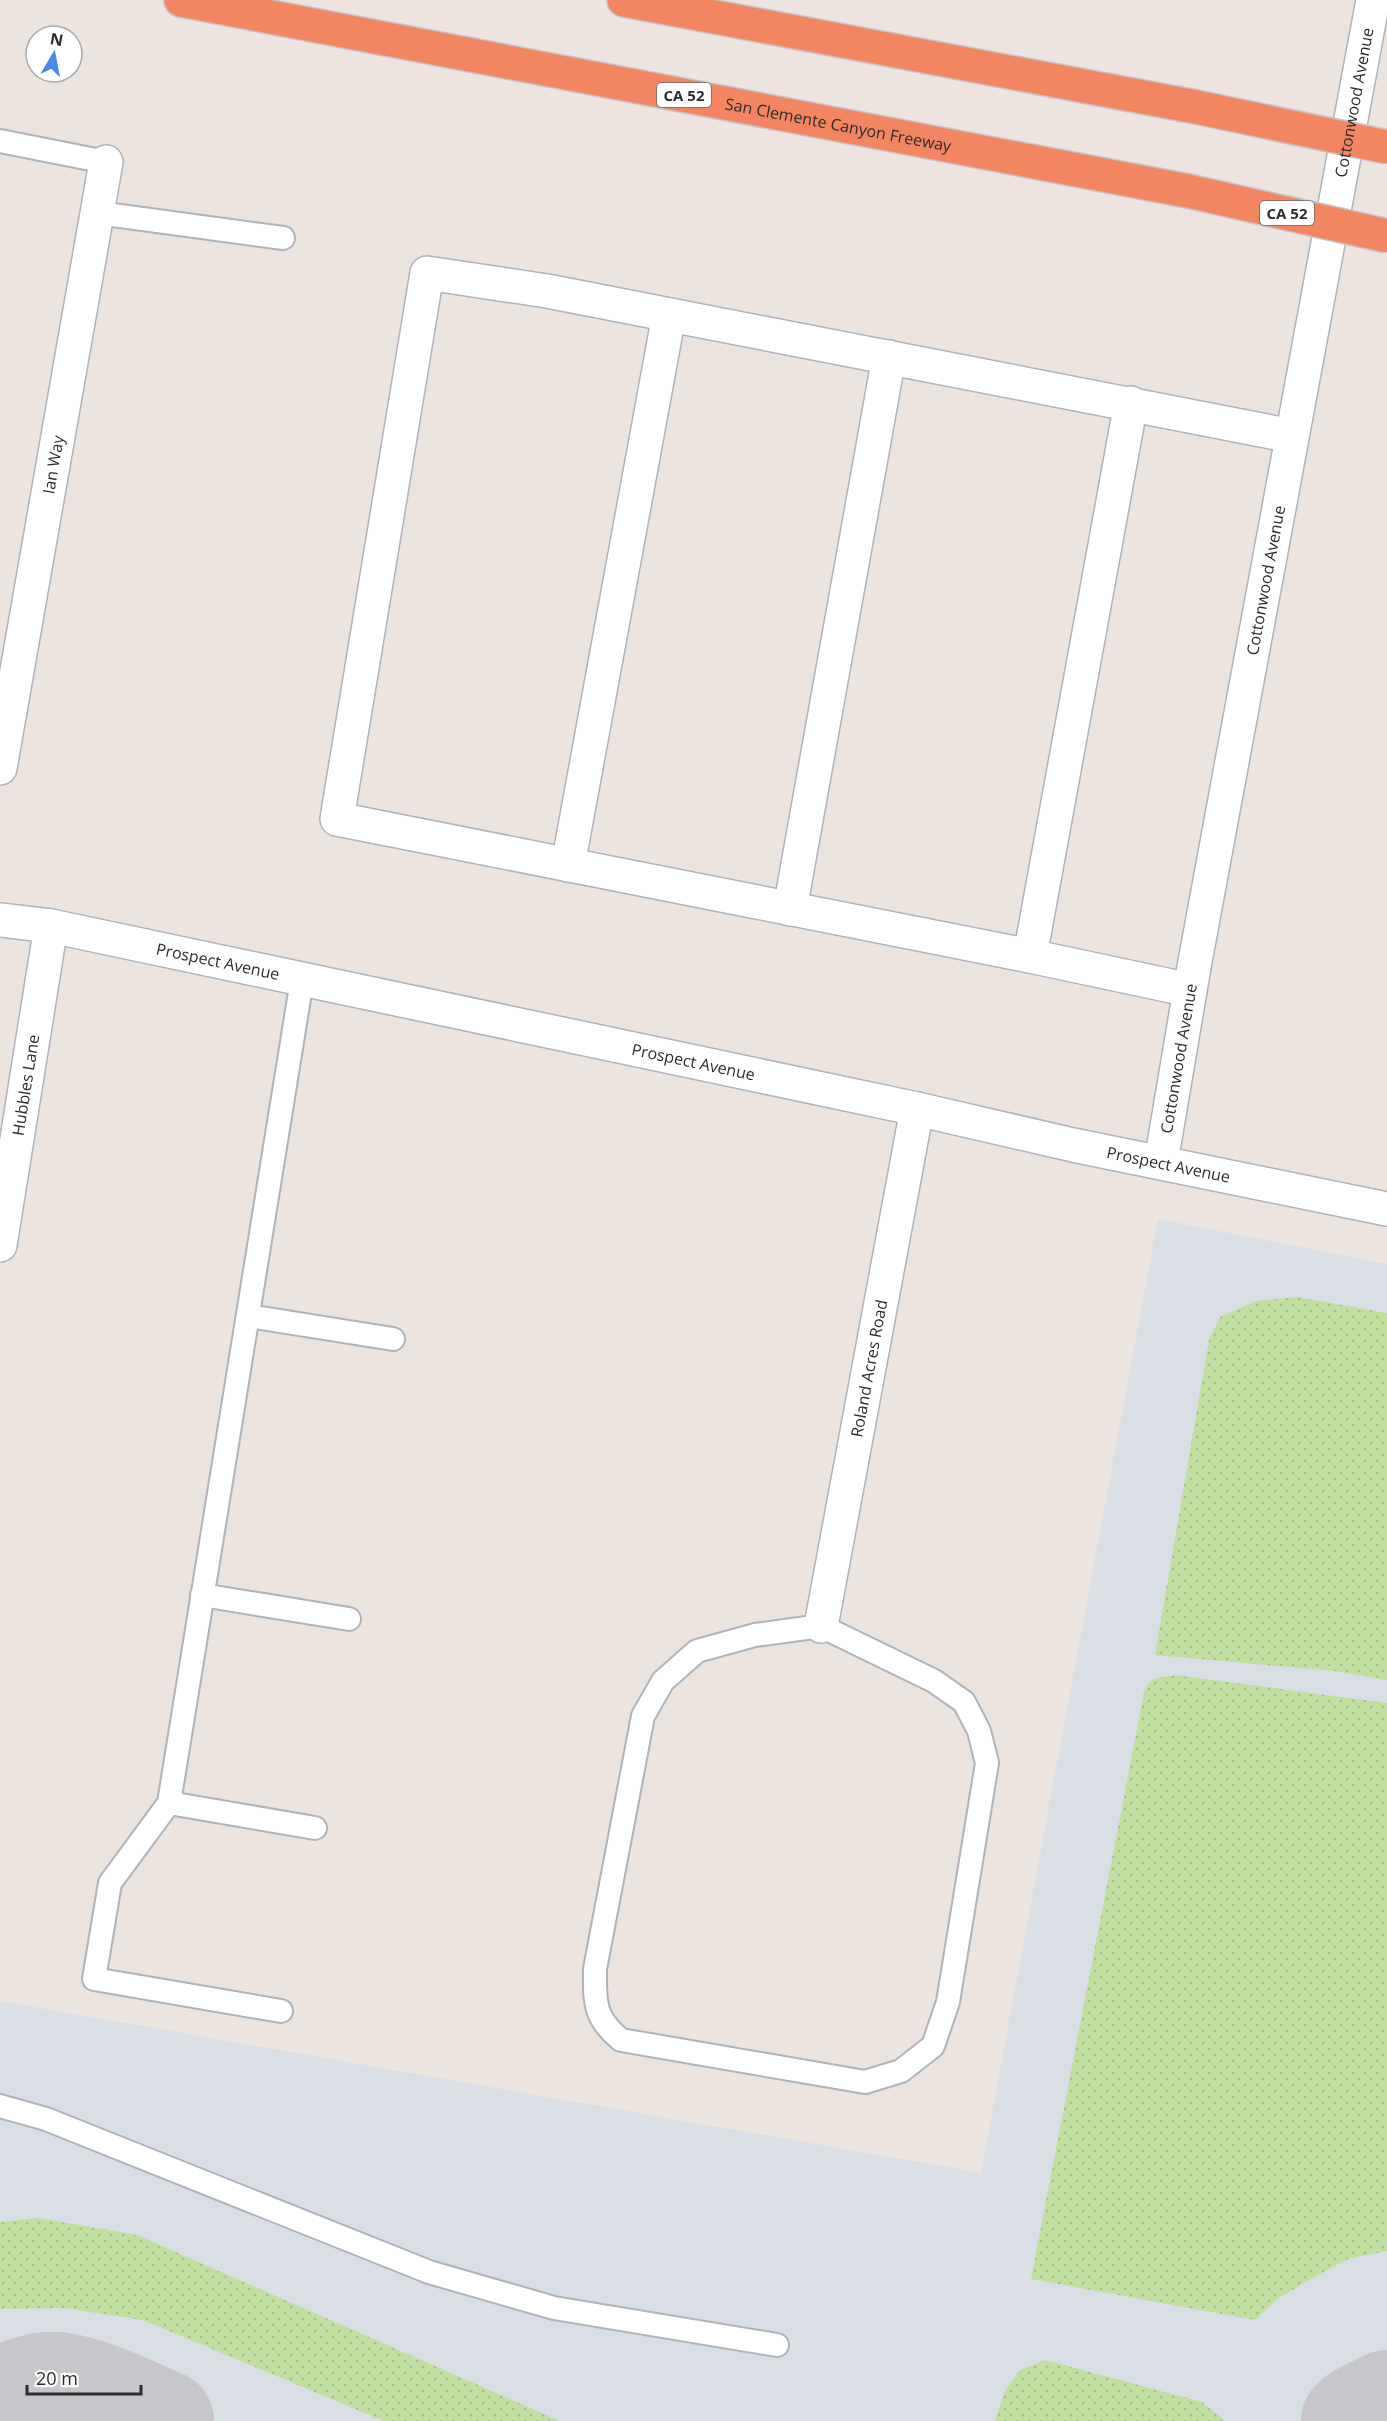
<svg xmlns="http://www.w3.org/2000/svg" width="1387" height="2421" font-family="'Open Sans',sans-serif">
  <defs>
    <pattern id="grass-dots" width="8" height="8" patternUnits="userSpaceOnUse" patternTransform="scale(1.5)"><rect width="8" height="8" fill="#c1df9f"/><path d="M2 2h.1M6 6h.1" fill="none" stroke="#a6c089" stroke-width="1.8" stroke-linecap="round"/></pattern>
  </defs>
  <rect width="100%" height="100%" fill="#ece4df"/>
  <!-- airport -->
  <path fill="#dadee5" d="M1158,1219L1387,1264V2421H0V2001L981,2173Z"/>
  <!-- grass -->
  <path fill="url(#grass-dots)" d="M1297,1297L1387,1313V1680L1334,1671L1155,1655L1209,1340L1220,1317L1256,1301Z
    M1175,1675L1387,1703V2251L1348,2259L1316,2276L1277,2299L1255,2320L1031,2279L1145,1688L1153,1679Z
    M38,2218L137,2235L560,2421H384L143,2320L65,2308L0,2309V2222Z
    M1045,2360L1202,2402L1225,2421H995L1005,2391L1020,2370Z"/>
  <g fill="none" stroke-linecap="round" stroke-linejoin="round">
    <!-- taxiway -->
    <path stroke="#c7c6ca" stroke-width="102" d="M0,2398C18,2390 38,2381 58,2383C94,2388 130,2407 163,2421
      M1352,2421L1359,2415L1387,2401"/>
    <!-- lane casing -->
    <g stroke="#afb4bb" stroke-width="26">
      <path id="lane" d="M0,141L106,162
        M98,213L283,238
        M248,1316L393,1339
        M202,1595L349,1619
        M821,1626L934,1681L964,1702L979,1731L987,1763L948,2002L933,2046L901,2071L865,2082L621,2040C593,2017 595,2002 595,1969L643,1716L663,1681L697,1651L755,1635Z
        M169,1803L315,1828
        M281,2011L94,1979L110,1883L169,1803L302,980
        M0,2106L46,2119L429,2272L554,2308L777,2345"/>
    </g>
    <!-- street casing -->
    <g stroke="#afb4bb" stroke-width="36">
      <g id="street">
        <path id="s1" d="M0,768L106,162"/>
        <path d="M568,865L669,315"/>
        <path d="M790,909L889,357"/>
        <path d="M1030,956L1131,403"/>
        <path d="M1190,990L1030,956L337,819L427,273L547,291L1292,436"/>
        <path id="s2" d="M0,1245L51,926"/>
        <path id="s3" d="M821,1626L917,1109"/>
      </g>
    </g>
    <!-- secondary casing -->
    <g stroke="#afb4bb" stroke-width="36">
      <g id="secondary">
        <path id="s4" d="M0,920L51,926L917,1109L1073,1145L1387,1209"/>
        <path id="s5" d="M1161,1162L1194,967L1373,0"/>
      </g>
    </g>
    <!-- highway casing -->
    <g stroke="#c4c4c4" stroke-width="36">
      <g id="highway">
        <path id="s6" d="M181,0L1188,191"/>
        <path d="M624,0L1196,107"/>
      </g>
    </g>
    <!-- lane -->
    <use href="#lane" stroke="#fff" stroke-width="22"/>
    <!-- street -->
    <use href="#street" stroke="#fff" stroke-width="33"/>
    <!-- secondary -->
    <use href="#secondary" stroke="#fff" stroke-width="33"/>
    <!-- highway -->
    <use href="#highway" stroke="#f48562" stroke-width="33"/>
    <!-- highway-bridge casing -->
    <g stroke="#c4c4c4" stroke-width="36" stroke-linecap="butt">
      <path id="highway-bridge" d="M1196,107L1387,147
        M1188,191L1387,236"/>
    </g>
    <!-- highway-bridge -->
    <use href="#highway-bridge" stroke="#f48562" stroke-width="33"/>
  </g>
  <g text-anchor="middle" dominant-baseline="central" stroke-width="4.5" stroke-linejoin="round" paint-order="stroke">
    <!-- shield labels -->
    <g fill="#fff" stroke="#6b6b6b" stroke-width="1.5">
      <rect x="657" y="83" width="54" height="24" rx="4.5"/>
      <rect x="1260" y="201" width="54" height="24" rx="4.5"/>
    </g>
    <g font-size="15" font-weight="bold" fill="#2c2c2c">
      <text x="684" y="95">CA 52</text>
      <text x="1287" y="213">CA 52</text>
    </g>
    <!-- street labels -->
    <g font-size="16" fill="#2c2c2c" stroke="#fff">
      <text stroke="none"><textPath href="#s5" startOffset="1077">Cottonwood Avenue</textPath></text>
      <text stroke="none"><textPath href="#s6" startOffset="669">San Clemente Canyon Freeway</textPath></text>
      <text stroke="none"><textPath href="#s1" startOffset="308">Ian Way</textPath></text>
      <text stroke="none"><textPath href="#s5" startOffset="591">Cottonwood Avenue</textPath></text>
      <text stroke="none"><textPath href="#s4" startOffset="222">Prospect Avenue</textPath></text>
      <text stroke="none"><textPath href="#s5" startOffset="105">Cottonwood Avenue</textPath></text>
      <text stroke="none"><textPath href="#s4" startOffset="708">Prospect Avenue</textPath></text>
      <text stroke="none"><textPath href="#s2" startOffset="162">Hubbles Lane</textPath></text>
      <text stroke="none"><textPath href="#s4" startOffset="1194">Prospect Avenue</textPath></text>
      <text stroke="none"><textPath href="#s3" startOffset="262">Roland Acres Road</textPath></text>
    </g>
  </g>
  <!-- north arrow -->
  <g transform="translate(54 54) rotate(10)"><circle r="28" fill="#ffffff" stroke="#ababab" stroke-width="1.5"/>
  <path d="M0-4.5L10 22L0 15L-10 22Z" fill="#4a88ee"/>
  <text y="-9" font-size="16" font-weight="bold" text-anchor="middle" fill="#2c2c2c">N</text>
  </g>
  <!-- scale -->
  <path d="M27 2385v9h114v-9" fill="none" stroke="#2c2c2c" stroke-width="3"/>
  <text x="36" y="2385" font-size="18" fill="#2c2c2c" stroke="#ffffff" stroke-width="4.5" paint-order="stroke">20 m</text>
</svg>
